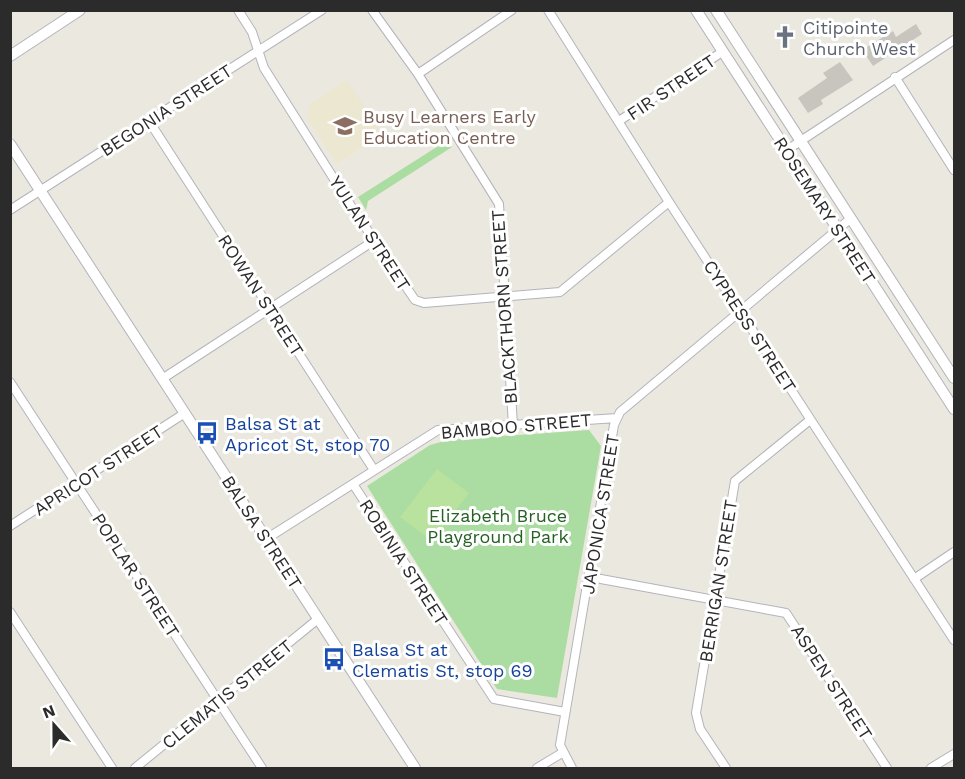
<svg xmlns="http://www.w3.org/2000/svg" width="965" height="779" font-family="'Work Sans',sans-serif">
  <rect width="100%" height="100%" fill="#ebe9df"/>
  <!-- education -->
  <path fill="#ebe7d1" d="M347,80L382,134L337,164L307,118L310,104Z"/>
  <!-- green -->
  <path fill="#abdca2" d="M444,137L452,147L368,201L366,210L358,197L443,143Z
    M589,430L601,446L557,698L497,689L367,486L430,445L448,440Z"/>
  <!-- pitch -->
  <path fill="#b9e29f" d="M437,469L469,493L432,541L400,517Z"/>
  <!-- building -->
  <path fill="#c7c5be" d="M916,24L922,34L873,66L862,50L893,31L896,37Z
    M840,62L853,80L821,100L823,104L808,113L798,98L827,78L823,73Z"/>
  <g fill="none" stroke-linecap="round" stroke-linejoin="round">
    <!-- street casing -->
    <g stroke="#b3b3bd" stroke-width="10">
      <path id="street" d="M238,10L252,32L264,68L351,206L415,300L424,303L560,292L669,202
        M372,10L418,74L499,204L513,425
        M548,10L669,202L954,640
        M418,74L512,10
        M895,77L954,170
        M149,121L374,470
        M619,121L722,52
        M787,150L954,40
        M10,210L322,10
        M162,379L375,240
        M10,382L262,768
        M353,484L494,699L565,712
        M10,526L185,413
        M266,539L438,430L617,418
        M590,577L786,613L887,768
        M914,579L954,552
        M10,612L112,768
        M135,768L318,619
        M537,768L562,753
        M572,768L560,745L614,425L620,412L850,219
        M726,768L700,729L696,713L735,481L810,420
        M931,768L954,754"/>
    </g>
    <!-- secondary casing -->
    <g stroke="#b3b3bd" stroke-width="12">
      <path id="secondary" d="M696,10L954,409
        M716,10L954,378
        M10,56L80,10
        M10,144L415,768"/>
    </g>
    <!-- street -->
    <use href="#street" stroke="#fff" stroke-width="8"/>
    <!-- secondary -->
    <use href="#secondary" stroke="#fff" stroke-width="10"/>
  </g>
  <!-- icons -->
  <defs>
    <g id="church-bare" transform="scale(1.8)"><path d="M-1.2-6h2.4v3.5h3.3v2.4h-3.3V6h-2.4V-.1h-3.3v-2.4h3.3Z" fill="#6b7280" stroke="#fff" stroke-width="2.5" paint-order="stroke"/></g>
    <g id="school-bare" transform="scale(1.8)"><path d="M0-5L7-2L0 1L-7-2ZM-4 1L0 2.5L4 1V4Q0 6-4 4Z" fill="#8d6e63" stroke="#fff" stroke-width="2.5" paint-order="stroke"/></g>
    <g id="bus-bare" transform="scale(1.8)"><path d="M-5-6H5V4H4V6H2V4H-2V6H-4V4H-5ZM-3.5-4V0h7V-4ZM-3.5 1.2v1.5H-2V1.2ZM2 1.2v1.5H3.5V1.2Z" fill="#1a4fb4" stroke="#fff" stroke-width="2.5" paint-order="stroke"/></g>
  </defs>
  <g fill-rule="evenodd">
    <use href="#church-bare" x="785" y="37"/>
    <use href="#school-bare" x="345" y="126"/>
    <use href="#bus-bare" x="207" y="433"/>
    <use href="#bus-bare" x="334" y="659"/>
  </g>
  <g text-anchor="middle" dominant-baseline="central" stroke-width="6" stroke-linejoin="round" paint-order="stroke">
    <!-- worship labels -->
    <g font-size="18" fill="#5b616d" stroke="#fff" text-anchor="start">
      <text x="803" y="27">Citipointe<tspan x="803" dy="21">Church West</tspan></text>
    </g>
    <!-- street labels -->
    <g font-size="18" fill="#2b2b2b" stroke="#fff">
      <text transform="translate(671 87) rotate(-34)">FIR STREET</text>
      <text transform="translate(166 110) rotate(-33)">BEGONIA STREET</text>
      <text transform="translate(825 210) rotate(57)">ROSEMARY STREET</text>
      <text transform="translate(370 233) rotate(57)">YULAN STREET</text>
      <text transform="translate(261 295) rotate(57)">ROWAN STREET</text>
      <text transform="translate(504 307) rotate(-94)">BLACKTHORN STREET</text>
      <text transform="translate(750 326) rotate(57)">CYPRESS STREET</text>
      <text transform="translate(516 426) rotate(-5)">BAMBOO STREET</text>
      <text transform="translate(98 470) rotate(-33)">APRICOT STREET</text>
      <text transform="translate(600 514) rotate(-81)">JAPONICA STREET</text>
      <text transform="translate(262 532) rotate(57)">BALSA STREET</text>
      <text transform="translate(404 562) rotate(57)">ROBINIA STREET</text>
      <text transform="translate(136 575) rotate(57)">POPLAR STREET</text>
      <text transform="translate(718 581) rotate(-81)">BERRIGAN STREET</text>
      <text transform="translate(832 682) rotate(57)">ASPEN STREET</text>
      <text transform="translate(227 694) rotate(-39)">CLEMATIS STREET</text>
    </g>
    <!-- education labels -->
    <g font-size="18" fill="#785e54" stroke="#fff" text-anchor="start">
      <text x="363" y="116">Busy Learners Early<tspan x="363" dy="21">Education Centre</tspan></text>
    </g>
    <!-- transit labels -->
    <g font-size="18" fill="#164399" stroke="#fff" text-anchor="start">
      <text x="225" y="423">Balsa St at<tspan x="225" dy="21">Apricot St, stop 70</tspan></text>
      <text x="352" y="649">Balsa St at<tspan x="352" dy="21">Clematis St, stop 69</tspan></text>
    </g>
    <!-- park labels -->
    <g font-size="18" fill="#246123" stroke="#fff">
      <text x="498" y="515">Elizabeth Bruce<tspan x="498" dy="21">Playground Park</tspan></text>
    </g>
  </g>
  <!-- border -->
  <rect width="965" height="779" fill="none" stroke="#2b2b2b" stroke-width="24"/>
  <!-- north arrow -->
  <g transform="translate(54 725) rotate(339)" stroke="#ffffff" stroke-width="4.5" paint-order="stroke">
  <path d="M0-4.5L10 22L0 15L-10 22Z" fill="#2b2b2b"/>
  <text y="-9" font-size="16" font-weight="bold" text-anchor="middle" fill="#2b2b2b">N</text>
  </g>
</svg>
